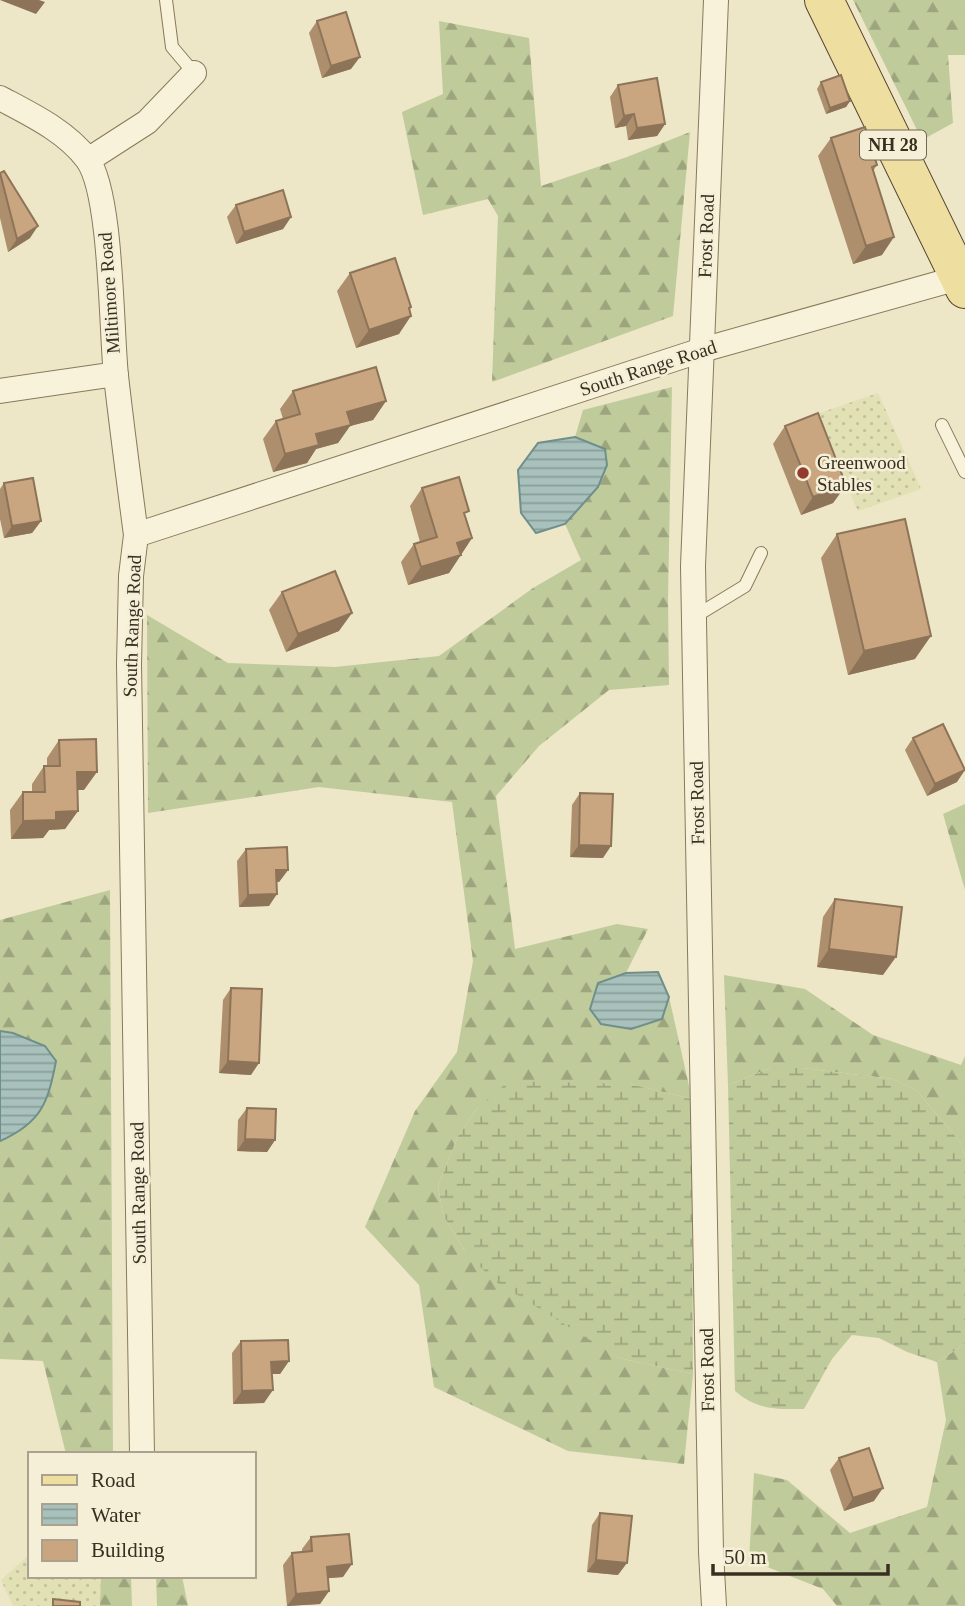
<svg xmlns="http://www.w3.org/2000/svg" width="965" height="1606" font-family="Georgia,serif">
  <defs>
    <pattern id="farmland-dots" width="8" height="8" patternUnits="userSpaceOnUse" patternTransform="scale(1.75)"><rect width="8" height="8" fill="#e2e0b5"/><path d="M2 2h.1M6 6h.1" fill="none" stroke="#c3c09b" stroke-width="1.8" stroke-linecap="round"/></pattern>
    <pattern id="forest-firs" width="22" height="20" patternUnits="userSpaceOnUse" patternTransform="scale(1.75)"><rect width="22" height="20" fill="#c0cb9b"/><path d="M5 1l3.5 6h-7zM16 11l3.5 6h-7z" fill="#9da57e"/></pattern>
    <pattern id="wetland-marsh" width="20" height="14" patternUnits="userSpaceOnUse" patternTransform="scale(1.75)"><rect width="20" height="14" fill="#c0cb9b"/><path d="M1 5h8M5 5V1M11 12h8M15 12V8" fill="none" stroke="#9da57e"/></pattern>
    <pattern id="water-rules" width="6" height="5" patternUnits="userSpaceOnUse" patternTransform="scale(1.75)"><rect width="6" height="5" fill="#a8c1bc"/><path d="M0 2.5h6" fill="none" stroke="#8a9d98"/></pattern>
  </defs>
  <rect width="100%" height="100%" fill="#ede6c7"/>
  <!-- farmland -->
  <path fill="url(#farmland-dots)" d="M878,393L921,489L858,511L814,415Z
    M30,1554V1576H101L100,1606H13L1,1580Z"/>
  <!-- forest -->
  <path fill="url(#forest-firs)" d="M853,0H965V55H948L953,123L922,140Z
    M439,21L529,38L541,186L627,157L690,132L673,316L492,382L498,216L488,199L423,215L402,112L443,94Z
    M672,387L668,599L669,685L609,690L539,746L496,796L515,949L617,924L648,929L626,973L598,983L662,1019L669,997L692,1099L630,1084L478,1107L458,1136L438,1186L443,1215L465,1251L619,1358L693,1374L684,1464L568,1451L434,1387L419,1285L365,1227L415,1111L457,1052L473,961L452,802L319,787L148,813L147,615L228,663L335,667L439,656L533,588L581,560L565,524L598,487L604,449L575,437L583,410Z
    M965,804V890L943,814Z
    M110,890L113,1454H66L43,1361L0,1359V920Z
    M724,975L805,989L873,1035L961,1065L965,1056V1157L960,1142L917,1091L893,1079L803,1068H770L728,1085Z
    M965,1344V1606H837L823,1589L749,1560L754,1473L787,1480L850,1533L927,1507L946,1420L937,1362Z
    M101,1576H131L132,1606H100Z
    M156,1576H182L188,1606H157Z"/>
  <!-- wetland -->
  <path fill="url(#wetland-marsh)" d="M770,1068H803L893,1079L917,1091L960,1142L965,1157V1344L937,1362L907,1352L879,1338L852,1335L832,1359L804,1409C776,1409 757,1410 735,1391L728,1085Z
    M509,1081L630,1084L692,1099L693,1374L619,1358L493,1280L465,1251L443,1215L438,1186L458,1136L478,1107Z"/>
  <!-- water -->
  <path fill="url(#water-rules)" stroke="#6f8f8b" stroke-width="2" d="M575,437L605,449L607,465L598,487L565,524L536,533L521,513L518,470L538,443Z
    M658,972L669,997L662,1019L631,1029L601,1024L590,1009L598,983L626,973Z
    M0,1031L13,1033L45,1046L56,1061C48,1103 41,1123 0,1141Z"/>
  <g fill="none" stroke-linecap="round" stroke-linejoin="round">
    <!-- service casing -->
    <g stroke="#88795d" stroke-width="14">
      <path id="service" d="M166,0L172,47L194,73
        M942,425L965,472
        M694,617L745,586L761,553"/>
    </g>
    <!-- minor casing -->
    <g stroke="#88795d" stroke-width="26">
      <path id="minor" d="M0,98C30,114 66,131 87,159C112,192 111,329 116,376C122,429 129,482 136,535
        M88,160L147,122L194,73
        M0,391L116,374
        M142,1454L129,664L131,576L136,535L702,350L965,276
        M714,1606L711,1552L693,566L716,0"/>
    </g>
    <!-- primary casing -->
    <g stroke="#564631" stroke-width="40">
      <path id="primary" d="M824,0L965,289"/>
    </g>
    <!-- service -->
    <use href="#service" stroke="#f8f2da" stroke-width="12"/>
    <!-- minor -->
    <use href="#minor" stroke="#f8f2da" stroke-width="24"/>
    <!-- primary -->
    <use href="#primary" stroke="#eedfa1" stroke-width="38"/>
  </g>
  <!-- wall -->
  <path fill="#ad8f6d" d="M317,21L351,69L322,78L309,33Z
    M821,82L850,101L846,107L826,114L817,89Z
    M618,85L665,124L657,136L628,140L626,126L615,128L610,97Z
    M831,138L877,165L873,171L882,255L853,264L818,156Z
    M0,173L30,238L8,252L0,218Z
    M236,205L291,217L283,229L236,244L227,217Z
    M350,273L411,307L399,334L356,348L337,291Z
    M293,391L386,401L373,420L350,426L338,443L316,449L307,463L273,472L263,439L276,421L283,419L280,409Z
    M785,426L846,485L833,503L801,515L773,444Z
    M4,483L41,521L32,533L4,538L0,519V489Z
    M422,488L466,517L472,538L449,573L408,585L401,562L414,544L420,542L410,506Z
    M837,534L915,659L848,675L821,558Z
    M282,592L339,631L286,652L269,610Z
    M913,738L957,782L927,796L905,750Z
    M59,740L84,790H77L78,811L65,829L49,830L43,838L11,839L10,810L23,792H32V784L44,766H47V758Z
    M580,793L603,858L570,857L572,805Z
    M246,849L288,870L279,882H277L269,906L239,907L237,861Z
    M835,899L883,975L817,967L823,917Z
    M231,988L251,1075L219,1073L223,1000Z
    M247,1108L275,1140L267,1152L237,1151L238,1120Z
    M241,1341L289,1361L280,1374H272L264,1403L233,1404L232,1353Z
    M839,1458L874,1501L844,1511L830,1470Z
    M600,1513L618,1575L587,1572L592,1525Z
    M311,1537L343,1577L328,1578L329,1591L320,1604L287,1606L283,1565L292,1553L302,1552V1549Z"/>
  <!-- shaded-wall -->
  <path fill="#8d7459" d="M0,0H39L45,2L36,14Z
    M360,57L351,69L322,78L331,66Z
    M850,101L846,107L826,114L830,108Z
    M634,114L626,126L615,128L624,116Z
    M665,124L657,136L628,140L637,128Z
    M291,217L283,229L236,244L244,232Z
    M38,226L30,238L8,252L17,239Z
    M894,237L882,255L853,264L866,246Z
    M411,307L402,319L411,316L399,334L356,348L369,330Z
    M386,401L373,420L350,426L338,443L316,449L307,463L273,472L285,454L316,434L347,412Z
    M846,485L833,503L801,515L813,497Z
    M41,521L32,533L4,538L12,526Z
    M472,538L449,573L408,585L421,567L457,543Z
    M352,613L339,631L286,652L298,634Z
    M931,636L915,659L848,675L864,651Z
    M965,770L957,782L927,796L935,784Z
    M77,772H97L84,790H64Z
    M78,811L65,829L49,830L43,838L11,839L23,821L56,812Z
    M579,845L611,846L603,858L570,857Z
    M276,870H288L279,882H268Z
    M277,894L269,906L239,907L248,895Z
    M829,949L896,957L883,975L817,967Z
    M228,1061L259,1063L251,1075L219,1073Z
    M245,1139L275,1140L267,1152L237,1151Z
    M289,1361L280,1374H263L271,1362Z
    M273,1390L264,1403L233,1404L242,1391Z
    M883,1488L874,1501L844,1511L853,1498Z
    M596,1560L627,1563L618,1575L587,1572Z
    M352,1564L343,1577L318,1579L327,1567Z
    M329,1591L320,1604L287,1606L296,1594Z"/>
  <!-- building -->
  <path fill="#c9a67f" stroke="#8d7459" stroke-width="2" d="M346,12L360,57L331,66L317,21Z
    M841,75L850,101L830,108L821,82Z
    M657,78L665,124L637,128L634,114L624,116L618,85Z
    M865,127L877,165L872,167L894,237L866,246L831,138Z
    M4,171L38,226L17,239L0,173Z
    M283,190L291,217L244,232L236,205Z
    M395,258L411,307L409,308L411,316L369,330L350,273Z
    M376,367L386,401L347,412L351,425L316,434L319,445L285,454L276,421L300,414L293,391Z
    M818,413L846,485L813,497L785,426Z
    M459,477L469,511L464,513L472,538L457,543L461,555L421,567L414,544L437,537L422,488Z
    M33,478L41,521L12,526L4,483Z
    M905,519L931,636L864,651L837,534Z
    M335,571L352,613L298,634L282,592Z
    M943,724L965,770L935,784L913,738Z
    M96,739L97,772H77L78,811L56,812V820L23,821V792H45L44,766H60L59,740Z
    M580,793L613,794L611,846L579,845Z
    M287,847L288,870H276L277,894L248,895L246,849Z
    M835,899L902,907L896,957L829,949Z
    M231,988L262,989L259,1063L228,1061Z
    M247,1108L276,1109L275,1140L245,1139Z
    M288,1340L289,1361L271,1362L273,1390L242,1391L241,1341Z
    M869,1448L883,1488L853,1498L839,1458Z
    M600,1513L632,1516L627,1563L596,1560Z
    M349,1534L352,1564L327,1567L329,1591L296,1594L292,1553L312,1551L311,1537Z
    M53,1599L80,1602V1606H53Z"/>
  <!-- markers -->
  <circle fill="#953a2f" stroke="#f5efd7" stroke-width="2.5" cx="803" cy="473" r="7"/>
  <g text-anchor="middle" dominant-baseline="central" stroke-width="5" stroke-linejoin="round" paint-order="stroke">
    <!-- shield labels -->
    <rect fill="#f5efd7" stroke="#716957" stroke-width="2" x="860" y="130.5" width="66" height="29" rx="5"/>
    <g font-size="18" font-weight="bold" fill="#392f20">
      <text x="893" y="145">NH 28</text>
    </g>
    <!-- street labels -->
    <g font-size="19" fill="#392f20" stroke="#f5efd7">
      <text transform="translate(706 236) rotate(-88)">Frost Road</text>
      <text transform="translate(109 293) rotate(-94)">Miltimore Road</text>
      <text transform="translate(648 368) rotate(-18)">South Range Road</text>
      <text transform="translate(132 626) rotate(-88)">South Range Road</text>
      <text transform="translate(697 803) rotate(-91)">Frost Road</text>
      <text transform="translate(138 1193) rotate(-91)">South Range Road</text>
      <text transform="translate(707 1370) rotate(-91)">Frost Road</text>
    </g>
    <!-- poi labels -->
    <g font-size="19" fill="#392f20" stroke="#f5efd7" text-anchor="start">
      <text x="817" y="462">Greenwood<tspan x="817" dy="22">Stables</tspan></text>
    </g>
  </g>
  <!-- legend -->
  <rect x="28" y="1452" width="228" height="126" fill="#f5efd7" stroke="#aaa28e" stroke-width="2"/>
  <rect x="42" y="1475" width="35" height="10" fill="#eedfa1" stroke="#aaa28e" stroke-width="2"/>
  <text x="91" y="1487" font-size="21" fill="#392f20">Road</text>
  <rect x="42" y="1504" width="35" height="21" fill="url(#water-rules)" stroke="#aaa28e" stroke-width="2"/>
  <text x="91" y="1522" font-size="21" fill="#392f20">Water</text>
  <rect x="42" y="1540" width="35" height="21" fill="#c9a67f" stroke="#aaa28e" stroke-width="2"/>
  <text x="91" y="1557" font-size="21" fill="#392f20">Building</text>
  <!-- scale -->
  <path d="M713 1564v10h175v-10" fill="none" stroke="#392f20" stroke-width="3.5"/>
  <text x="724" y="1564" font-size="21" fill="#392f20" stroke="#f5efd7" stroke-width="5" paint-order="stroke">50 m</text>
</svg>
